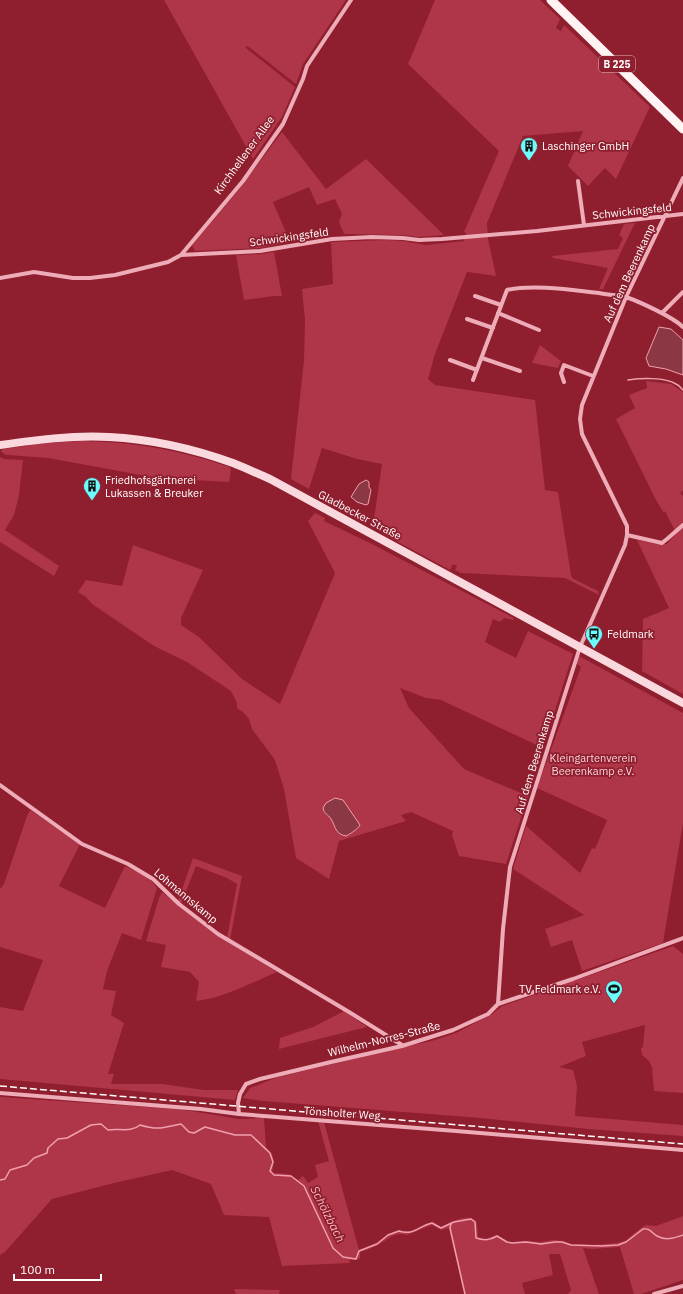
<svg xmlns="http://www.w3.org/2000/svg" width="683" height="1294" font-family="'IBM Plex Sans',sans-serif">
  <rect width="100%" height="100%" fill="#8f1e2e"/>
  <!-- green -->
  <path fill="#af3548" d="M164,0H346L303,64L296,84L249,47L246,46V48L295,87L282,117L253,159Z
    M435,0H540L560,19L556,28L561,31L564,25L650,107L616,179L605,168L588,186L568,166L583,131L523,136L487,223L488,239L496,276L467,272L435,354L428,379L435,385L535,400L545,490L558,492L571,575L572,578L598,591L599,595L565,578L461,573L455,570L457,566L453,564L450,570L385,535V532L373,526L382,464L357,459L322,448L309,489L291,479L304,360L305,320L302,289L333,284L331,242L386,240L403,241L426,245L464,241L466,233L464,232L499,151L408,64Z
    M282,132L326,189L366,159L444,235L418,237L403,235L344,234L339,222L342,214L335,199L317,205L309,187L273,202L290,242L260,248L195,251L192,245L237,192Z
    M635,223L603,289H599L608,268L553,258L552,256L618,249L623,238L619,235L624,224Z
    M274,252L282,296H274L244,300L236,255L261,254Z
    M540,345L561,361L558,368L532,363Z
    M646,381L671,384L683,392V490L680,493L683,496V523L675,531L665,511L664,513L656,500L616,419L635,408L629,395L647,388Z
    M81,441C136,442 178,450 230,467L231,470L229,482L157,478L48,458L8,455L4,454L1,451L3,449L45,443Z
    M0,457L4,459L23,460L19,495L14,515L5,530L59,566L54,576L0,542Z
    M315,513L325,518L324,521L370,543L514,618L513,620L504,618L500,622L493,619L485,642L516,658L528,631L573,654L543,748L441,700L426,698L400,688L409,708L464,769L528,796L506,864L459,856L452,835L453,831L411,812L401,815L406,821L339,841L329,879L296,858L284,789L275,760L252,729L249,719L244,713L237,708V703L231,691L187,662L154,646L92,604L86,597L78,592L86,580L122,586L133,545L203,570L181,618V625L199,637L242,679L280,704L335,573L308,521Z
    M683,526V694L642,671L643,619L669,608L637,540L656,544H667Z
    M579,656L683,713V823L663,943L582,971L572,940L551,947L545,929L584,915L513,869L526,826L580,873L592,848L595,849L607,820L537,788L581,667L576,663Z
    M30,810L80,844L59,886L105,908L125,866C138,872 149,876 157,888L141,940L122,933L107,971L103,989L116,991L111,1015L124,1023L108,1074H114L111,1084H162L204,1090H238L235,1100L0,1079V1007L23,1011L43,960L0,947V889L4,884L27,816Z
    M193,858L242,876L230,940L227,938L237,884L227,878L196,866L181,904L178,901Z
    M162,892L212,932L277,972C251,983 224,998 196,1001L199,982L190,972L161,967L166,945L146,941L159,898Z
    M673,946L683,954V1093L654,1091L652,1067L649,1061L642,1055L641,1048L643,1047L645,1025L582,1042L586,1056L559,1067L573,1070L577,1086L575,1116L683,1125V1136L588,1129L480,1118L263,1101L243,1098L250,1088L275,1078L352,1059L435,1040L456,1033L492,1014L502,1006Z
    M344,1011L367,1027L279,1049L280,1038L313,1027Z
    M0,1097L179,1109L239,1119L264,1118L266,1147L272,1154L274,1162L272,1172L275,1173L289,1174L298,1180L303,1176L308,1183L318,1177L315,1165L329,1161L318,1121L324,1122L359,1250L376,1243L388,1234L399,1230C420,1238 423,1213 441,1227C450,1222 465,1214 475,1220L477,1223L478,1237L484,1239L497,1235L508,1242H512L527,1241L539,1242L554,1240L563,1241L571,1244L592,1245L617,1243L625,1241L642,1227L646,1225L656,1226L683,1216V1280L641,1294H634L620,1247L592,1249L583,1248L599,1294H568L571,1290L560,1254H549L553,1275L522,1283L525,1294H464L449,1228L441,1230L432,1225L407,1235C394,1231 389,1239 378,1245C373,1248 366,1250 360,1252V1258L357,1260H349L350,1263L282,1266L269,1217L224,1215L211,1184L172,1170L114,1183L52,1199L5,1252L0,1255Z
    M234,1289L280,1290L279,1294H236Z"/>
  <!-- water -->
  <path fill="#8b3844" stroke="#efa0ae" d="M659,327L671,329L683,340V375L666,369L649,366L646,358Z
    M366,480L369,482V487L371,490L368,504L366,505L357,502L351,497L359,484Z
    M335,798L343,800L360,825C358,829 350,834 346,836C335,834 336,827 331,819C328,814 324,814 323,808L326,803Z"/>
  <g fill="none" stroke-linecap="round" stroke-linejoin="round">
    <!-- stream -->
    <path stroke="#efa0ae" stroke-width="1.5" d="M628,380C641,378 665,377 676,384C679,385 681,388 683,390
      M0,1180L5,1179L10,1170L27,1165L34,1158L47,1153L48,1148L58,1139L67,1138L91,1125L101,1124L108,1130C119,1128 131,1133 140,1125C160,1131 163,1127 181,1124L189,1132L194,1133L205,1127L235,1135H251L270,1153L273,1162L270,1171L274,1175L291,1176L304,1186L333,1248L343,1257L356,1259L359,1251L377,1244L388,1235L399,1231C413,1236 419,1226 432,1223L441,1228L454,1222L471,1219L475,1222L476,1238C485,1241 490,1240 497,1236L507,1242L512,1243L526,1242L541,1244L555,1242H562L571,1245L602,1246L618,1245L626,1242L643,1229C651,1228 651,1233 657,1236C666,1241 674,1238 683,1235
      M451,1224L450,1228L465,1294"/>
    <!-- street -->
    <path stroke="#edacb7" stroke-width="4" d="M578,181L584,225
      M181,255L243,181L283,124L303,79L307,66L351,0
      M0,278L34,272L73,278H90L115,275L168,262L181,255L260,251L332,239L372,237L403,238L419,240L442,239L537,231L683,214
      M475,296L501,305
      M498,313L539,330
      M662,313L683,292
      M467,319L493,328
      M482,358L520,371
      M450,360L477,370
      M473,380L507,290C533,284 572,290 599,293C608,295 618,295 626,297C640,302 673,317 683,327
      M564,382L561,373L564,365L593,376
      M627,535L662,543L667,539L683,525
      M0,785L82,844L128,864L153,879L179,904L218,934L349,1012L402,1045
      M498,1004L503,929L510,867L580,647L625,545L627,535V526L582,434L580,419L582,405L626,297L683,178
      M0,1093L201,1109L239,1114L456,1131L683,1150
      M239,1114L238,1103L240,1094L246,1084L260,1079L331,1062L402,1046L453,1030L488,1014L498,1004L573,979L683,938
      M654,1294L683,1286"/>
    <!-- secondary -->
    <path stroke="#fad9de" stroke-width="8" d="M0,445C36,440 72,435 109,437C150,439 194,449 233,463C246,468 258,474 270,479L683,703"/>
    <!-- primary -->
    <path stroke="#fff3f4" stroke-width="9" d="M551,0L683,129"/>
    <!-- rail -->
    <path stroke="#fff" stroke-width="1.5" stroke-dasharray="7 3" stroke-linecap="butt" d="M0,1086L683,1144"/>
  </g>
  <!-- icons -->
  <defs>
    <g id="building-pin" transform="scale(0.9)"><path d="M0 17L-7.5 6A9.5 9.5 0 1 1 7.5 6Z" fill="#6bfcfc" stroke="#8f1e2e"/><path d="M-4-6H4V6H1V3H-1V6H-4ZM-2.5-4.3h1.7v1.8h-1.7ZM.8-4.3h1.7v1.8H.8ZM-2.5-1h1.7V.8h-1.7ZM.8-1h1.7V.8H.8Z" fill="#111"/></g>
    <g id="bus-pin" transform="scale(0.9)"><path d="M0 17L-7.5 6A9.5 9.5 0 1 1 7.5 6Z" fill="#6bfcfc" stroke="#8f1e2e"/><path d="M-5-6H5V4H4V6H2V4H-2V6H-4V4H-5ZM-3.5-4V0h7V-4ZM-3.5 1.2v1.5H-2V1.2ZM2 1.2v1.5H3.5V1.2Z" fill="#111"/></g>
    <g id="stadium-pin" transform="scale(0.9)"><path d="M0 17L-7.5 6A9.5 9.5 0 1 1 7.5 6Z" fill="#6bfcfc" stroke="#8f1e2e"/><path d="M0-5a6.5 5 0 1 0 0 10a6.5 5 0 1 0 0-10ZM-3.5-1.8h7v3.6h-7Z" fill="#111"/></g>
  </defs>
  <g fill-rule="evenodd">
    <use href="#building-pin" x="529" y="146"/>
    <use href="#building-pin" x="92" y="486"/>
    <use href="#bus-pin" x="594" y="634"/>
    <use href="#stadium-pin" x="614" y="989"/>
  </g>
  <g text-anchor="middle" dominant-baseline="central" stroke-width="3.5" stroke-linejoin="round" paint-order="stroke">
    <!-- shield labels -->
    <rect fill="#8f1e2e" stroke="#ddbcc0" stroke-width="1" x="599" y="56" width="36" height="16" rx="3"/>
    <g font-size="10" font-weight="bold" fill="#fff">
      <text x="617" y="64">B 225</text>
    </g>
    <!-- poi labels -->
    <g font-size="11" fill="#fff" stroke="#8f1e2e" text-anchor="start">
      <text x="542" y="146">Laschinger GmbH</text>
      <text x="105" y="480">Friedhofsgärtnerei<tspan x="105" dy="13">Lukassen &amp; Breuker</tspan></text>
      <text x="607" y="634">Feldmark</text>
      <text x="601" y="989" text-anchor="end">TV Feldmark e.V.</text>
    </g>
    <!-- street labels -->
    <g font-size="11" fill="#fff" stroke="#8f1e2e">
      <text transform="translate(244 155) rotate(-54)">Kirchhellener Allee</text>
      <text transform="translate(632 211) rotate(-6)">Schwickingsfeld</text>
      <text transform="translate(289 237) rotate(-8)">Schwickingsfeld</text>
      <text transform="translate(629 273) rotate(-65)">Auf dem Beerenkamp</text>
      <text transform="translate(360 515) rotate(28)">Gladbecker Straße</text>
      <text transform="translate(534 762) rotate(-73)">Auf dem Beerenkamp</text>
      <text transform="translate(186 896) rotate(40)">Lohmannskamp</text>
      <text transform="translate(384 1039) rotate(-14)">Wilhelm-Norres-Straße</text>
      <text transform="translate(342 1113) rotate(4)">Tönsholter Weg</text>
    </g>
    <!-- park labels -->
    <g font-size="11" fill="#fad2d9" stroke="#8f1e2e">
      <text x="593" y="758">Kleingartenverein<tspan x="593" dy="13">Beerenkamp e.V.</tspan></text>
    </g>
    <!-- water labels -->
    <g font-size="12" font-style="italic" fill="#f4b9c2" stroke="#8f1e2e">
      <text transform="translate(328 1214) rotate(63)">Schölzbach</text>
    </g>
  </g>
  <!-- scale -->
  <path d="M14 1274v6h87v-6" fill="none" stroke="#ffffff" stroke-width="2"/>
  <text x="20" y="1274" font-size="12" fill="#ffffff" stroke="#8f1e2e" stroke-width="3" paint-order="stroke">100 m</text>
</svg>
